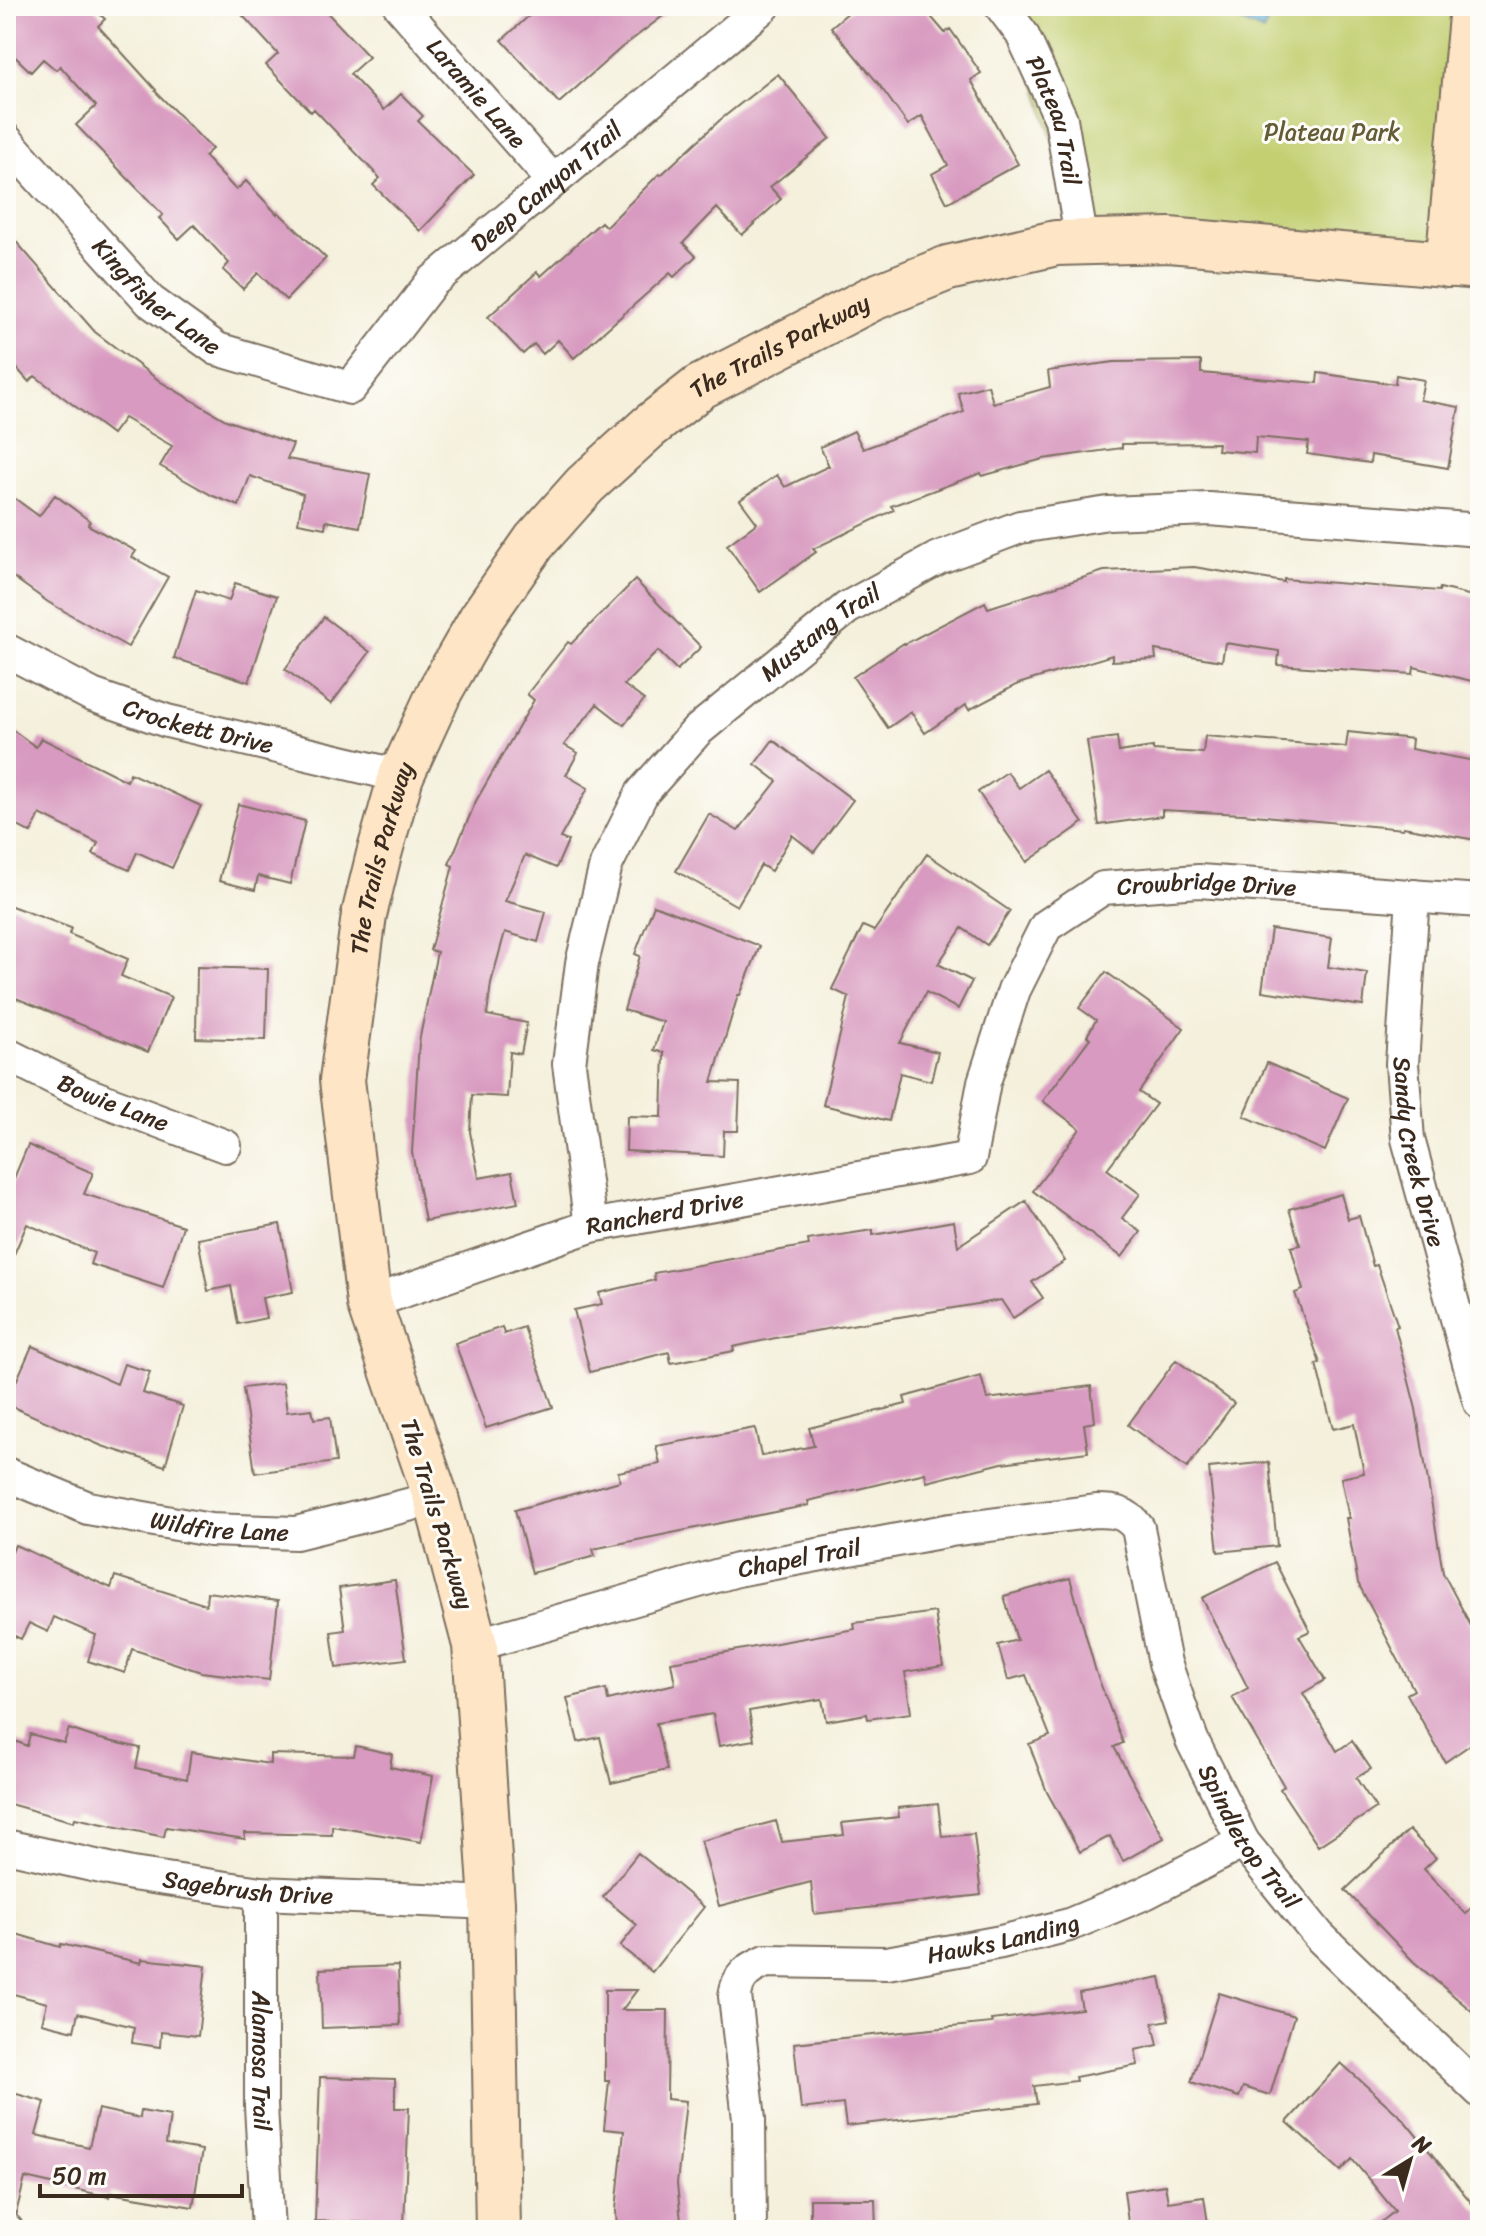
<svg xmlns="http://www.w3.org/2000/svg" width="1486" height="2236" font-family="Sriracha,sans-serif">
  <rect width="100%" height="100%" fill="#fdfcf7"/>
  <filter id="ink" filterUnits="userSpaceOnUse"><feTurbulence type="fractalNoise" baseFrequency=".0125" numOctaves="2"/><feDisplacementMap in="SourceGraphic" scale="16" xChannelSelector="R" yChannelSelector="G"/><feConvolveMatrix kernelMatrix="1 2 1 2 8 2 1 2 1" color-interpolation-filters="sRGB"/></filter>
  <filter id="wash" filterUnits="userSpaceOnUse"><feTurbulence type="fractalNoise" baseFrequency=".006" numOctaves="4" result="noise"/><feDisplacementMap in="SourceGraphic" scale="32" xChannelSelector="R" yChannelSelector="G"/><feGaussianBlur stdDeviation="1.8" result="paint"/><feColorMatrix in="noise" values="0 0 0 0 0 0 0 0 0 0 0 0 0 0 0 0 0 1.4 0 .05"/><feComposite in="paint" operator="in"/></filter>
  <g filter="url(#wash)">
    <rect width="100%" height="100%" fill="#f4f0dc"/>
    <!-- green -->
    <path fill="#c3cf71" stroke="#7f7c48" stroke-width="2" d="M994,6H1470L1448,265L1082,243L1022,34Z"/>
    <!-- water -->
    <path fill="#58acd4" stroke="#4a6b79" stroke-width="2" d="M1208,6H1275L1263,32Z"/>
    <g id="blocks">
      <!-- building -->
      <path fill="#d89ac0" d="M6,6H91L105,19L98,26L156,90L155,91L212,149L204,156L236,190L246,181L277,214L278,212L326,258L286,300L258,273L243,289L223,270L229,263L194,225L179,239L159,218L163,215L76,125L96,106L60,66L56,70L43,59L31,72L6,48Z
        M234,6H321L369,57L350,74L384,110L401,94L423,116L418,121L474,175L420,231L373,185L380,178L314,109L311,112L266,65L278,54Z
        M540,6H676L621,48L559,103L502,40Z
        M856,6H922L945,33L950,29L981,73L971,80L1018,164L947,203L932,174L948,165L922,116L908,125L878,83L831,27Z
        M778,74L830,138L770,187L781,199L742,235L717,208L683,243L696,256L674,277L670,273L574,358L558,340L543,354L534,344L523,354L488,317L537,272L541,276L601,222L606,227L659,174L661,175L720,120Z
        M6,230L95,332L161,382L226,420L293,444L287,459L370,474L360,527L326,521L325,528L298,523L303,494L250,476L239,506L213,496L160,466L172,446L124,418L112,434L35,376L29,382L6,356Z
        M1201,361V373L1317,383L1318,373L1395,384L1396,375L1424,380L1420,400L1459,407L1448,468L1371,455L1370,463L1307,454L1309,442L1256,437L1255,453L1217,450L1218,443L1122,444V448L1043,459L982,476L981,473L891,506L894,510L813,549L816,552L760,592L727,545L757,523L740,500L777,475L785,487L829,466L820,447L854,431L863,449L964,412L958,393L988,385L993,403L1050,387L1048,371L1114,362Z
        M6,492L39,516L55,495L90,521L88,525L136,551L132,557L168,577L128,647L48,602L6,572Z
        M1194,567L1284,582V579L1439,591L1440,588L1480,598V683L1414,667L1413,674L1278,665L1279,651L1225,643L1222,661L1155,650L1156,659L1112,661V655L1018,684L969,710L966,705L925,733L911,712L888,728L853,677L904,643L905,644L985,602L988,608L1104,571Z
        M635,580L701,647L677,670L658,651L624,685L644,700L624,725L597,704L564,745L578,753L566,775L588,788L560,838L568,841L556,868L525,855L505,901L546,912L538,942L505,932L491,983L487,1015L527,1023L521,1054L510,1052L507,1097L472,1095L470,1132L479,1178L512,1172L518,1203L425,1221L412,1152L419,1042L437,952L430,950L453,866L449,864L476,801L534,700L527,694L568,642L571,644Z
        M235,583L277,596L249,682L174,658L196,590L229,601Z
        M324,617L370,652L331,704L285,669Z
        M6,725L36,747L41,738L127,781L130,773L201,806L172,868L137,852L129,870L93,854L98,843L40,814L31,833L6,820Z
        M1348,732L1412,739L1411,749L1480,762V816L1476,840L1403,827V829L1243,814L1162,810V816L1099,825L1087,741L1117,737L1119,752L1153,747V750L1203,753L1205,736L1346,747Z
        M773,740L853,800L814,852L792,835L771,871L761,865L737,906L676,871L709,814L738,831L777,781L755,764Z
        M1045,770L1083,823L1027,862L978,792L1007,772L1019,788Z
        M238,804L305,821L290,884L258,876L255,890L219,881Z
        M927,854L1010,911L987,945L962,928L938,964L972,981L958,1009L926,992L900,1043L938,1052L931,1081L900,1073L889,1121L823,1105L849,997L832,989L863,926L874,931Z
        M6,904L71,928L69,934L128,959L121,976L171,997L148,1052L6,994Z
        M654,905L760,946L740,995H738L712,1082L740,1083L738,1131H724L723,1156L626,1151L627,1116L662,1117L664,1053L654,1050L663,1022L624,1010L640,956L635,954Z
        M1271,929L1332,938L1328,967L1367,973L1363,1006L1262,991Z
        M197,967L268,969L266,1040L196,1038Z
        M1106,972L1184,1028L1139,1092L1156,1104L1107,1169L1140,1194L1122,1218L1141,1232L1122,1257L1033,1191L1080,1129L1043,1101L1090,1038L1087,1036L1096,1020L1079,1008Z
        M1267,1063L1348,1098L1325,1151L1244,1116Z
        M28,1145L93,1173L84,1194L183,1226L163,1288L90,1264L94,1253L27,1224L6,1273V1197Z
        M1341,1194L1348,1219L1359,1216L1373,1266L1377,1265L1398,1326L1395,1327L1416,1409L1443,1573L1480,1643V1738L1445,1762L1407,1694L1414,1690L1358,1583L1346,1518H1349L1341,1478L1364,1473L1354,1424L1333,1429L1316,1364L1320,1363L1295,1293L1303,1290L1291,1247L1300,1245L1289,1209Z
        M1026,1201L1065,1261L1032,1282L1043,1298L1013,1318L1001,1300L785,1336L733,1347L734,1351L671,1363L669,1352L590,1372L574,1310L602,1304L599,1293L655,1280L654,1273L809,1245L808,1240L873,1230V1235L954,1221L958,1246Z
        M280,1224L293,1292L262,1298L266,1318L238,1324L231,1286L208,1291L198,1239Z
        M502,1327L504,1334L524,1327L553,1407L486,1428L455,1343Z
        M32,1346L117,1384L124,1364L150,1372L143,1393L183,1406L165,1466L102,1446L6,1404Z
        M1176,1360L1234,1403L1187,1468L1128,1425Z
        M981,1376L987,1399L1091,1386L1095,1422L1084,1424L1088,1452L1002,1463L927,1482L925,1473L808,1501L809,1505L593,1549L595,1556L532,1573L515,1510L620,1481L618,1472L660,1464L656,1446L755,1428L761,1456L814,1446L809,1428L906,1404L904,1397Z
        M283,1383L287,1412L312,1409L314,1419L330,1417L336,1462L255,1473L243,1388Z
        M1269,1462L1277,1546L1218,1552L1209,1468Z
        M15,1545L111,1588L115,1576L206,1605L207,1592L278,1601L269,1680L201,1672L132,1649L125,1673L88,1661L96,1635L54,1617L48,1632L29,1623L21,1639L6,1632V1566Z
        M1275,1562L1310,1631L1299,1636L1325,1680L1303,1693L1337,1751L1352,1741L1371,1769L1356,1778L1376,1808L1318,1846L1280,1789L1284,1786L1232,1697L1248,1688L1202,1598Z
        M1070,1578L1096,1672L1123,1743L1114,1747L1164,1838L1123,1861L1110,1836L1080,1852L1047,1792L1029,1744L1050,1736L1026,1675L1008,1680L998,1645L1017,1640L1004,1596Z
        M395,1580L406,1659L336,1668L331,1632L345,1630L339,1588Z
        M935,1612L943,1666L905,1672L911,1713L868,1719L867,1714L826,1721L822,1699L749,1711L754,1740L719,1746L713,1714L656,1723L667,1770L611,1783L600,1737L578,1742L567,1698L606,1689L608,1700L675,1684L671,1662L855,1629L854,1623Z
        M69,1729L96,1738L140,1748L136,1768L187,1779L191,1752L270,1764V1754L354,1756L356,1746L392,1754L390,1767L433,1776L421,1842L332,1826V1835L245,1833V1839L166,1827L164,1837L75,1818L74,1822L6,1803V1737L27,1746L30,1734L64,1743Z
        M938,1804L942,1837L974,1834L981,1895L814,1914L811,1882L719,1906L701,1841L776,1821L782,1842L844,1835L842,1823L899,1817L898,1808Z
        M1409,1830L1436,1858L1424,1869L1466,1914L1480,1897V2018L1414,1962L1345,1890Z
        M638,1853L704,1907L652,1972L620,1946L637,1925L603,1897Z
        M6,1931L60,1947L61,1944L141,1963L142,1959L206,1966L198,2036L161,2032L160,2047L132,2043L134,2027L78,2013L74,2031L42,2023L47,2003L6,1992Z
        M398,1966L400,2025L322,2028L320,1969Z
        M1160,1977L1169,2020L1153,2023L1158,2045L1135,2050L1138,2065L1075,2077L1076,2081L1034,2086L1037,2104L846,2126L843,2104L801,2109L794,2043L992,2023L991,2020L1082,2009L1079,1993Z
        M605,1990H637L622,2010H668L667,2099L686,2101L677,2184L682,2230H617L616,2210L624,2131L604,2129L609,2081H605Z
        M1219,1993L1294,2016L1270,2095L1243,2087L1239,2097L1191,2082Z
        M1341,2063L1403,2119L1480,2213V2230H1371L1395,2211L1352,2159L1341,2171L1287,2122Z
        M320,2077L395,2079V2108H409L404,2224L315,2221Z
        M6,2091L45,2102L36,2135L89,2147L98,2109L140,2118L141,2111L170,2116L166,2144L202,2150L193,2207L110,2193L109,2197L25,2178L16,2213L6,2211Z
        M1165,2185L1168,2202L1204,2197L1209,2230H1129L1124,2191Z
        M810,2199H875L876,2230H810Z"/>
    </g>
  </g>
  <g filter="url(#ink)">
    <use href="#blocks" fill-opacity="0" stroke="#7c6f60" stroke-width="2"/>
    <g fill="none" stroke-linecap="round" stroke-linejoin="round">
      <!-- street casing -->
      <g stroke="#7c6f60" stroke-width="36">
        <g id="street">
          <path id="s1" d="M400,6L553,181"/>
          <path id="s2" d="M1001,6L1022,34L1061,119L1082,243"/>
          <path id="s3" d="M6,140L150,301L217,349L350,388L432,282L764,6"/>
          <path id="s4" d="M6,650L92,695L167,721L401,776"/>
          <path id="s5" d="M1413,896L1402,1064L1408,1139L1480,1403"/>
          <path id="s6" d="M6,1054L84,1093L225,1146"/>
          <path id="s7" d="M591,1226L569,1064L582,963L606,865L642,793L697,731L847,608L938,558L1020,527L1108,513L1209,509L1480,530"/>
          <path id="s8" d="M369,1303L591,1226L970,1158L984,1082L1014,990L1046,926L1103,888L1199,881L1480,901"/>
          <path id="s9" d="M6,1474L88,1508L210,1530L296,1533L436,1498"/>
          <path id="s10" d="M475,1645L737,1570L951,1530L1096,1511C1115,1511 1126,1512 1138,1528L1165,1663L1192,1740L1243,1842L1319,1936L1480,2091"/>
          <path id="s11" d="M6,1846L132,1874L261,1893L492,1903"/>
          <path id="s12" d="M261,1893V2106L268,2230"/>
          <path d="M6,2230H7"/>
          <path id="s13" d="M750,2230L749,2119L735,1996C738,1975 748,1969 766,1961L887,1963L1001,1942L1069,1925L1145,1893L1243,1842"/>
        </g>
      </g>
      <!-- secondary casing -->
      <g stroke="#7c6f60" stroke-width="48">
        <g id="secondary">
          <path d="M1448,265L1472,6"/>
          <path id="s14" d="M498,2230L492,1903L475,1645L436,1498L369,1303L342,1080L364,915L379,854L401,776L441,689L482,617L535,541L585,485L649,427L700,387L873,298L948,268L1056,243L1169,240L1480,267"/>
        </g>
      </g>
      <!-- street -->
      <use href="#street" stroke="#fff" stroke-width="32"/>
      <!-- secondary -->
      <use href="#secondary" stroke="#fde5c5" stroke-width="44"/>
    </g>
  </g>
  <g text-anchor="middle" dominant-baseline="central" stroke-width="6" stroke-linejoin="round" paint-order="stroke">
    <!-- street labels -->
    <g font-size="24" fill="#3b2a1e" stroke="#fdfcf7">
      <text stroke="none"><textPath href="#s1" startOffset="116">Laramie Lane</textPath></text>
      <text stroke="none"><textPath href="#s2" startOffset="128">Plateau Trail</textPath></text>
      <text stroke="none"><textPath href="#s3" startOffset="720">Deep Canyon Trail</textPath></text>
      <text stroke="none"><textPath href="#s3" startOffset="218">Kingfisher Lane</textPath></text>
      <text stroke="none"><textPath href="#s14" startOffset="2066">The Trails Parkway</textPath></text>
      <text stroke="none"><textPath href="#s7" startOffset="688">Mustang Trail</textPath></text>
      <text stroke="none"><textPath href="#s4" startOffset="208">Crockett Drive</textPath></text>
      <text stroke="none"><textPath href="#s14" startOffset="1394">The Trails Parkway</textPath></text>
      <text stroke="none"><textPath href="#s8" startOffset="1038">Crowbridge Drive</textPath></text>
      <text stroke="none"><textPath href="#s6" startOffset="118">Bowie Lane</textPath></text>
      <text stroke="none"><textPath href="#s5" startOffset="258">Sandy Creek Drive</textPath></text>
      <text stroke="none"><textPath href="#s8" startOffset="310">Rancherd Drive</textPath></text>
      <text transform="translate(437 1514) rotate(73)">The Trails Parkway</text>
      <text stroke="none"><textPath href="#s9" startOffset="222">Wildfire Lane</textPath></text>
      <text stroke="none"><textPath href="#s10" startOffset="336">Chapel Trail</textPath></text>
      <text stroke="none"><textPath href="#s10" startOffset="1016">Spindletop Trail</textPath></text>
      <text stroke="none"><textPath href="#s11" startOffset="246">Sagebrush Drive</textPath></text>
      <text stroke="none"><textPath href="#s13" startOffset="524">Hawks Landing</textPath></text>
      <text stroke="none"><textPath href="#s12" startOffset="168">Alamosa Trail</textPath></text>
    </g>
    <!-- park labels -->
    <g font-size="24" fill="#645c37" stroke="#fdfcf7">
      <text x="1332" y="132">Plateau Park</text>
    </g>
  </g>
  <!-- margin -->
  <rect width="1486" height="2236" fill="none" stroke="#fdfcf7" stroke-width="32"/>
  <!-- north arrow -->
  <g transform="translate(1410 2160) rotate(37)" stroke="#fdfcf7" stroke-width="6" paint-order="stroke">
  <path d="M0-6L14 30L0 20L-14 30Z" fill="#3b2a1e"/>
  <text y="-12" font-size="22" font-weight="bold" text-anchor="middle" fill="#3b2a1e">N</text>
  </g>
  <!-- scale -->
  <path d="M40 2184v12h202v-12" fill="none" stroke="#3b2a1e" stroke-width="4"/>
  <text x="52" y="2184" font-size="24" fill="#3b2a1e" stroke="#fdfcf7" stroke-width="6" paint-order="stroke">50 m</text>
</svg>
